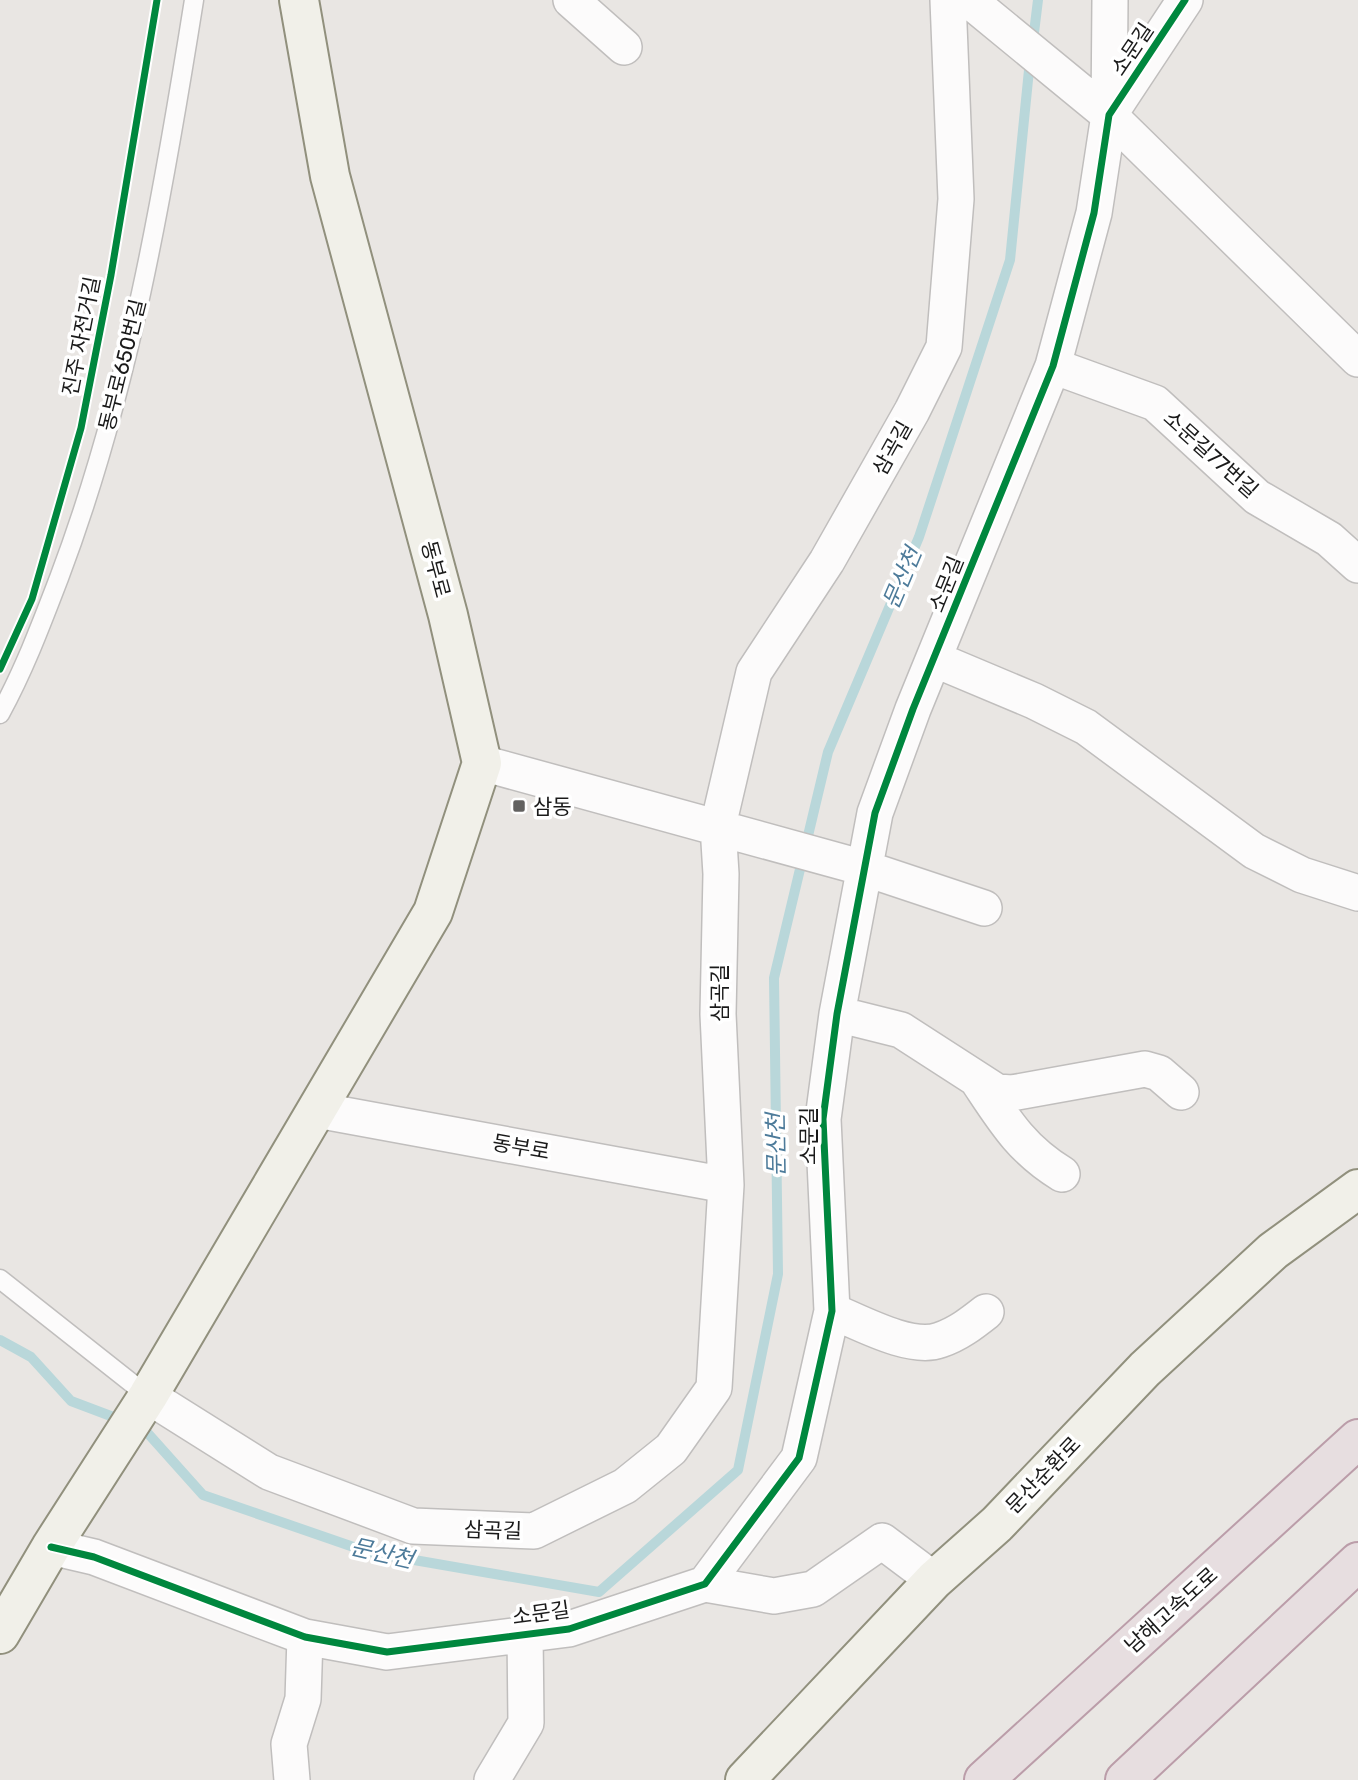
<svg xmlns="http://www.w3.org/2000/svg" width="1358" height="1780" font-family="Rubik,'Noto Sans KR',sans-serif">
  <rect width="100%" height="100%" fill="#e9e6e3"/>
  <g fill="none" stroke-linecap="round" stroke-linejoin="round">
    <!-- stream -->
    <path stroke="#b9d7da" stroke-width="10" d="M1033,41L1038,0
      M0,1340L31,1357L71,1401L124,1421
      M138,1426L144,1429L203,1495L368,1552L599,1592L738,1470L778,1274L774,978L828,752L919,537L1010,260L1030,60"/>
    <!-- service casing -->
    <g stroke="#c0bebd" stroke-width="21">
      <path id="service" d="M0,714C24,670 41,625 59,578C129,393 163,195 194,0
        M0,1279L148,1396"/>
    </g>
    <!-- minor casing -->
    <g stroke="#c0bebd" stroke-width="38">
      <path id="minor" d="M571,0L624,47
        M969,0L1109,115L1358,359
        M1109,115L1110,0
        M1053,366L1155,403L1257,497L1329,539L1358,565
        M934,659L1034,701L1086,727L1254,851L1302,875L1358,893
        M482,763L864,868L984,908
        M837,1014L901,1030L997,1092L1012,1093L1145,1069L1159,1073L1181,1092
        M978,1081C1004,1120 1021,1149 1062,1174
        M317,1110L726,1185
        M832,1311C859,1322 911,1351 940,1340C958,1334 972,1323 986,1312
        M148,1396L269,1472L413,1526L534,1531L625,1486L671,1449L714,1388L726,1185L718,1014L721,874L718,826L754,672L827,561L912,411L944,347L956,199L948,0
        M51,1547L94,1557L305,1637L387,1652L569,1629L705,1584L799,1458L832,1311L823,1119L837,1014L875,813L913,709L1053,366L1094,213L1109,115L1185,0
        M705,1584L774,1596L813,1589L882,1541L934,1580
        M292,1780L289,1744L303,1699L305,1637
        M492,1780L526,1723L525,1633"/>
    </g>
    <!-- secondary casing -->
    <g stroke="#91907d" stroke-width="42">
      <path id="secondary" d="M0,1634L51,1547L148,1396L433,912L482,763L448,615L330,176L299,0
        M745,1780L934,1580L997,1524L1145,1369L1273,1251L1358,1189"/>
    </g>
    <!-- motorway casing -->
    <g stroke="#bb9da9" stroke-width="42">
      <path id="motorway" d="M984,1780L1358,1439
        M1125,1780L1358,1562"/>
    </g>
    <!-- service -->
    <use href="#service" stroke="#fcfbfb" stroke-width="18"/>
    <!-- minor -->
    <use href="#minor" stroke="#fcfbfb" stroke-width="35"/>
    <!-- secondary -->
    <use href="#secondary" stroke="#f1f0e9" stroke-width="38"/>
    <!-- motorway -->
    <use href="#motorway" stroke="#e7dee0" stroke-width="38"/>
    <!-- cycleway casing -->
    <g stroke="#fff" stroke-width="11">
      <path id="cycleway" d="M0,669L32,599L81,428L111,275L157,0
        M51,1547L94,1557L305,1637L387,1652L569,1629L705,1584L799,1458L832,1311L823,1119L837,1014L875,813L913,709L1053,366L1094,213L1109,115L1185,0"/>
    </g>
    <!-- cycleway -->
    <use href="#cycleway" stroke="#00873e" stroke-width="7"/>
  </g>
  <!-- markers -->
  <rect fill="#626160" stroke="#fff" stroke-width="2.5" x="512" y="799" width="14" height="14" rx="3.5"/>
  <g text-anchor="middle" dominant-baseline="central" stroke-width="7" stroke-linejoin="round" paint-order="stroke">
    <!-- street labels -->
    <g font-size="21" fill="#1a1a1a" stroke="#fff">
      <text transform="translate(1132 49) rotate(-56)">소문길</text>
      <text transform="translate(81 336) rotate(-79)">진주 자전거길</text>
      <text transform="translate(122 365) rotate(-76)">동부로650번길</text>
      <text transform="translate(892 448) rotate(-61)">삼곡길</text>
      <text transform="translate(1211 454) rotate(42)">소문길77번길</text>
      <text transform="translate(436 569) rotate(75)">동부로</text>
      <text transform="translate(946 584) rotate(-68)">소문길</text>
      <text transform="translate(719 993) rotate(-90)">삼곡길</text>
      <text transform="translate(808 1136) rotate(-90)">소문길</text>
      <text transform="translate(521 1147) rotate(10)">동부로</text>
      <text transform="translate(1043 1475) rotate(-46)">문산순환로</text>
      <text transform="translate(493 1530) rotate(2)">삼곡길</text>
      <text transform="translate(1171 1610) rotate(-42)">남해고속도로</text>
      <text transform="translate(541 1613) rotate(-8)">소문길</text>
    </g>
    <!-- poi labels -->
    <g font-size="21" fill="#1a1a1a" stroke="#fff" text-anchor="start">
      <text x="533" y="806">삼동</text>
    </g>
    <!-- water labels -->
    <g font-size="23" font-style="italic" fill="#4d7b9a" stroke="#fff">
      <text transform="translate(902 578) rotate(-67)">문산천</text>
      <text transform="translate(776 1145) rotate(-91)">문산천</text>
      <text transform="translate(382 1553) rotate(13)">문산천</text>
    </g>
  </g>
</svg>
